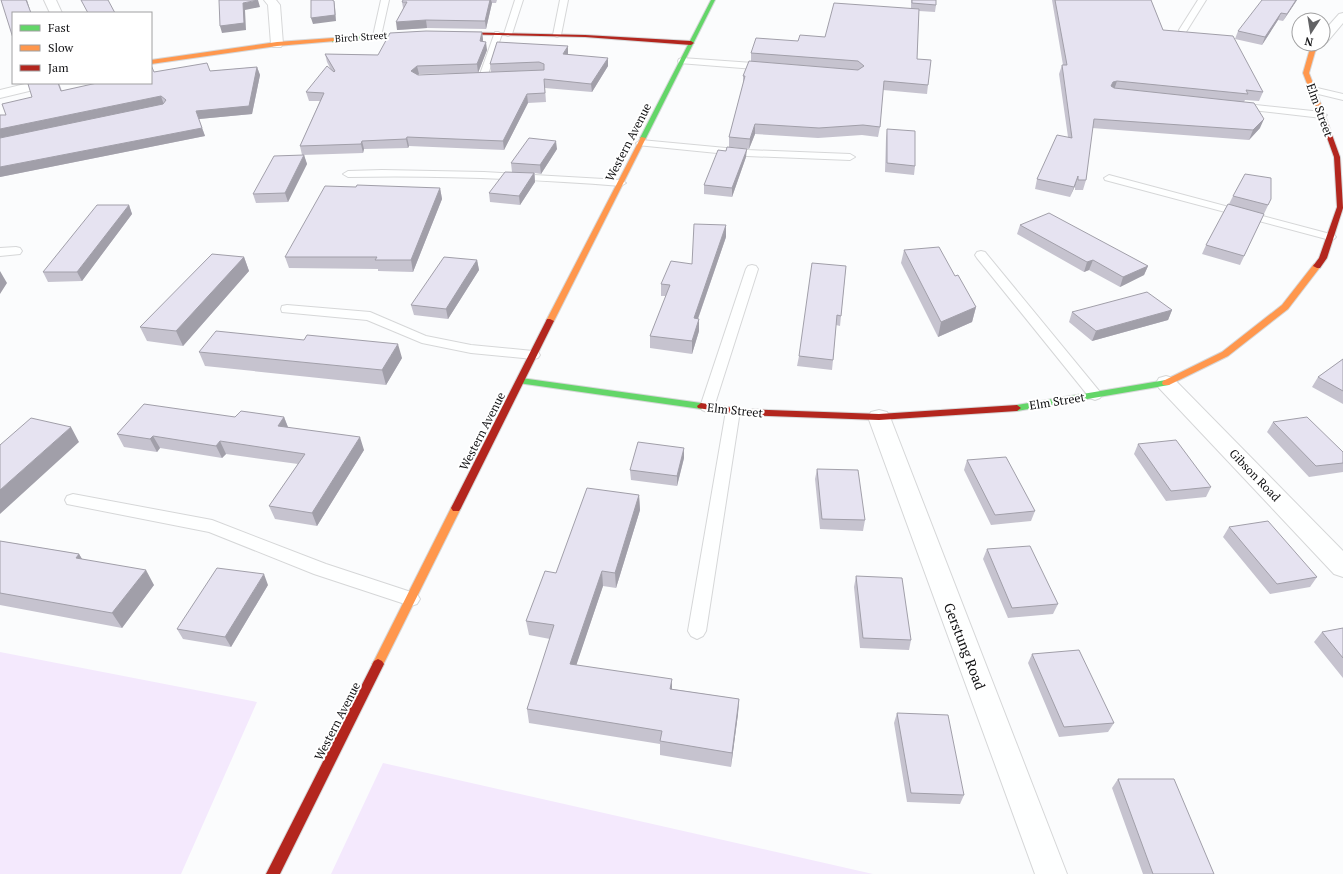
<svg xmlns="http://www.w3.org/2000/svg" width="1343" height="874" font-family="'PT Serif',serif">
  <rect width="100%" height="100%" fill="#fbfcfd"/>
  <!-- green -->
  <path fill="#f4e9fd" d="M0,652L257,702L181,874H0Z
    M383,763L873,874H331Z"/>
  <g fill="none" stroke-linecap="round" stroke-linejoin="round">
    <!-- lane casing -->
    <g stroke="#d6d7d8" stroke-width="2">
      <path id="lane" d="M381,0H389L381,36L377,38L373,36Z
        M515,0H523L512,34L508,36L504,34Z
        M560,0H568L561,35L557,37L553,35Z
        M1198,0H1206L1186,32H1180L1179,30Z
        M495,32H498L502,34L487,77L486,79H480L479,77Z
        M682,58L767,64L771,67L767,70L679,63L678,61L679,59Z
        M1313,87L1343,94V100L1310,92L1308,90Z
        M1237,103L1322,112L1327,115L1322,118L1234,108L1232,106L1234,104Z
        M641,140L747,150L850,154L855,157L850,160L747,156L637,145L636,143Z
        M382,170L484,172L621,180L626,183L621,186C530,179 439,175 348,177L343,174L348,171Z
        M1109,175L1334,235L1336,237L1334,239L1330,240L1105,180L1104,178Z
        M16,247L20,248L22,251L20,254L0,256V248Z
        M981,251L985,252L1100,392L1102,395L1100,398L1095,400L1090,398L977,258L975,255L977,252Z
        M752,265L756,266L758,269L714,407L712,410L707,412L702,410L700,407L746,269L748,266Z
        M287,305L370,312L426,336L471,345L533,351L538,352L540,355L538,358L533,359L471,353L422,343L367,320L282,312L281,309L282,306Z
        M733,406L738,408L740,411L706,631L703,636L697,639L691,636L688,631L726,411L728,408Z
        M73,494L212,520L326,564L417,594L420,599L417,604L411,606L314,574L209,532L67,504L65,500L67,496Z"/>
    </g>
    <!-- street casing -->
    <g stroke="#d6d7d8" stroke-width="2">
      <path id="street" d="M44,0H56L62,13H50Z
        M264,0H276L280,5L283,44L281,47H273L271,44L268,5Z
        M1343,13V23L1327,42L1323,43V32L1339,14Z
        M29,83H52L50,86L0,98V90Z
        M1166,376L1173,378L1343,551V577L1334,574L1159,388L1156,383L1159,378Z
        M879,410L887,412L890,417L1067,874H1035L868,417L871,412Z"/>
    </g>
    <!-- fast casing -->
    <g stroke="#d6d7d8" stroke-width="2">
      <path id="fast" d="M711,0H715L646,138L641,139L640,138Z
        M418,33H420V35L333,42L330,40L333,38Z
        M521,378L701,403L705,406L701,409L518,383L517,381Z
        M1166,380L1170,383L1169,385L1017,411L1013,408L1017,405Z"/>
    </g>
    <!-- slow casing -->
    <g stroke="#d6d7d8" stroke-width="2">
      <path id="slow" d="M333,38L336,40L335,41L277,46L151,64V60L277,42Z
        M1315,44H1321L1315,52L1309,73L1322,107L1319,109L1316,107L1303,73L1309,52Z
        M641,137L646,138L554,321L550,323H547L546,321Z
        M1314,264H1320L1321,266L1288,309L1228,356L1169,385H1163L1162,383L1163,381L1222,352L1282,305Z
        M456,504L459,505L461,508L382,667L378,669L374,667L372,664L374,661L451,508L453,505Z"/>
    </g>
    <!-- jam casing -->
    <g stroke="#d6d7d8" stroke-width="2">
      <path id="jam" d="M451,32L585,35L691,41L694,43L691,45L585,37L453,34L451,33Z
        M1319,105L1322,107L1340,157L1343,208L1327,258L1320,268H1317L1313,266L1319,258L1337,207L1334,157L1316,107Z
        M547,319H550L554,321L461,508L459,511H453L451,508Z
        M701,403L741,409L879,414L1017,405L1021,408L1017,411L879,420L741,415L698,408L697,406Z
        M378,659L382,661L384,664L280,874H266L374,661Z"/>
    </g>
    <!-- lane -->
    <use href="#lane" fill="#feffff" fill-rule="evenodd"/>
    <!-- street -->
    <use href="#street" fill="#feffff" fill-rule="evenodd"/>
    <!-- fast -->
    <use href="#fast" fill="#63d668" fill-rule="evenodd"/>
    <!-- slow -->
    <use href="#slow" fill="#ff974d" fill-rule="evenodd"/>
    <!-- jam -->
    <use href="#jam" fill="#b3261e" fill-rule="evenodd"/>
  </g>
  <!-- wall -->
  <path fill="#c6c3cf" d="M403,0H497L496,3H492L486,29L427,28L397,30L403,8L402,2Z
    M911,0H936V5L935,12L919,11L917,59L928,85L927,94L883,90L880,127L878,137L862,135L818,138L755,134L749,149L729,147V137L743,84V76L751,61V53L798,41L825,37L911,8Z
    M1052,0H1151L1163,30L1263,92L1259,101L1245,100L1244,102L1260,128L1249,140L1092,128L1086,180L1083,190H1075V186L1070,197L1035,189L1037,179L1068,137L1059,74L1062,65H1063Z
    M1297,0L1283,21L1278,20L1262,45L1235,39L1238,31Z
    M482,32L483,40L482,42L487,50L478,73L419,74L418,75L491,72L490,64L568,54V55L608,66L592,92L545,88L546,102L528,103L504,150L409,146L408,148L364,149L363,153L302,155L300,146L320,101H309L306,92L331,70L327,62L325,54L378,55Z
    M257,67L260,75L252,114L199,119L205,136L0,177V115H6L32,97L31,83H59L62,91L154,72L210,71Z
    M887,129L915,166L914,175L885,172L886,138Z
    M557,149L541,174L535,173V182L520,205L490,202L489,193L512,172L511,163Z
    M304,155L307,164L288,202L256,203L253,194Z
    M746,157L732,197L704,194V185Z
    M356,187L440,188L442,199L413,272L378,271V269L289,268L285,257Z
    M1233,196L1271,199L1240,265L1202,254L1206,245L1229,204Z
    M129,205L132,214L82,281L48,282L43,272Z
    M1020,225L1148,266L1144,275L1120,287L1089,270L1084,272L1017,234Z
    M726,237L698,319L699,331L692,354L650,348V336L666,296H661V284L692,264Z
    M904,250L955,276L976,307L972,322L938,337L901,263Z
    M244,257L249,271L183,346L147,341L140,327Z
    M477,260L479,270L448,319L414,315L411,305Z
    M846,266L840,326L836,325L833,360L832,370L797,366L799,356Z
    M1172,310L1168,320L1092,341L1069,322L1072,312Z
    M199,352L402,358L386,385L205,366Z
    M1343,359V404L1312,387L1318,377Z
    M235,417H284L288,427L364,450L317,526L275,519L269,506L298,464L226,454L222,458L160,448L157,452L124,447L117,434Z
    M1273,422L1343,452V472L1309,477L1267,432Z
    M1138,444L1211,487L1206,497L1166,501L1134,454Z
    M684,458L677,486L631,480L630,470Z
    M967,460L1035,511L1031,521L991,525L964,470Z
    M817,469L865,520L863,531L820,529L815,479Z
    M639,495L640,510L616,588L603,586L576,665L672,689L739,699L738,714L731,767L660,755V744L529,723L527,709L550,639L529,635L526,621L556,573Z
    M1229,527L1317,577L1310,587L1270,594L1223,537Z
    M0,541L79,554L82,559L154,585L122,628L0,605Z
    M987,549L1058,604L1053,614L1008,618L983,559Z
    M856,576L911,640L909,650L860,648L854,587Z
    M268,585L231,647L183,639L177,629Z
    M1343,628V678L1314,642L1322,632Z
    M1032,654L1114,723L1108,732L1059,737L1028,663Z
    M897,713L964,795L960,804L907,802L894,723Z
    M1118,779L1214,874H1143L1112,788Z"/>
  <!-- shaded-wall -->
  <path fill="#a19fa9" d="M26,0H27L31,13Z
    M258,0L260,7L245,10L246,30L222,33L220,26L243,3Z
    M490,0H491L492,3L486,29L485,21Z
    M1296,0H1297L1283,21L1287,14Z
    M334,1L335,7L336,21L313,24L311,18Z
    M1281,13L1278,20L1262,45L1265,37Z
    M426,20L427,28L397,30L396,22Z
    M482,32L483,40L481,49L480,41Z
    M486,42L487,50L478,73L477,64Z
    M568,46V54L564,62L563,54Z
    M608,58V66L592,92L591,84Z
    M417,66L419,74L413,80L411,71Z
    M257,67L260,75L252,114L199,119L196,111Z
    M1117,81L1114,90L1111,86L1113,82Z
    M527,94L528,103L504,150L503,141Z
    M161,96L164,105L0,138V129Z
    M1264,119L1260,128L1249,140L1253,130Z
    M755,124V134L749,149L750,139Z
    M202,128L205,136L0,177V167Z
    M407,137L409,146L408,148L406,139Z
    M362,141L364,149L363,153L361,144Z
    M556,141L557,149L541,174L540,165Z
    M747,149L746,157L732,197V188Z
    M304,155L307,164L288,202L285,193Z
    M534,173L535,182L520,205L519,196Z
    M1078,176L1075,186L1070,197L1074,187Z
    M440,188L442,199L413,272L411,260Z
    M129,205L132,214L82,281L77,272Z
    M726,225V237L694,330V318Z
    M244,257L249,271L183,346L176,331Z
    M477,260L479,270L448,319L446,309Z
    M1093,260L1089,270L1084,272L1087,262Z
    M1148,266L1144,275L1120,287L1123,277Z
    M0,271L7,283L0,294Z
    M976,307L972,322L938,337L941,322Z
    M1172,310L1168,320L1092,341L1096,331Z
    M699,319V331L692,354V341Z
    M398,344L402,358L386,385L382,370Z
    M284,417L289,430L278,426Z
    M71,427L79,442L0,514V490Z
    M153,436L160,448L157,452L150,439Z
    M360,437L364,450L317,526L312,513Z
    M220,441L226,454L222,458L216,446Z
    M684,448V458L677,486V476Z
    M639,495L640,510L616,588L615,573Z
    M79,554L88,569L76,558Z
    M146,570L154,585L122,628L112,613Z
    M602,571L603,586L572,678L570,664Z
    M264,574L268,585L231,647L225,637Z
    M672,679V693L670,689Z
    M739,699L738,714L731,767L732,753Z"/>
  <!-- building -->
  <path fill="#e6e3f1" stroke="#a19fa9" d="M1,0H26L31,13H13V38Z
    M81,0H108L115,13H88Z
    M219,0H258L243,3L244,23L220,26Z
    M311,0H332L334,1L335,15L311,18Z
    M403,0H490L485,21L426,20L396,22L407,2H402Z
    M912,0H936V5L912,3Z
    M1055,0H1151L1163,30L1233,36L1263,92L1246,90L1248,94L1117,81L1113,82L1111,86L1114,88L1254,103L1264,119L1253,130L1094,119L1086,180H1078V176L1074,187L1037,179L1057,135L1072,138L1062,65H1067Z
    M1262,0H1296L1287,14L1281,13L1265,37L1238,31Z
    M834,3L919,9L917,59L931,60L928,85L884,81L880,127L863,125L819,128L755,124L750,139L729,137L745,76H743L749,61L858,70L864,66L858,61L751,53L756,38L798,41L800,35L825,37Z
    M426,31L482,32L480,41L486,42L477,64L417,66L411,71L418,75L544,70V64L539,62L490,64L497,42L568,46L563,54L608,58L591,84L544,79L545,93L527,94L503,141L407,137L406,139L362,141L361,144L300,146L324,93L306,92L327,66L334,72L335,71L325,54L378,55L390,33Z
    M207,63L210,71L257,67L249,106L196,111L202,128L0,167V138L163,104L166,100L161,96L0,129V115H6L2,104L32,97L28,84L31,83H58L61,91L97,83H151V65L154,72Z
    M887,129L915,131V166L887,163Z
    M529,138L556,141L540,165L511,163Z
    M727,147L747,149L732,188L704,185L718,150L726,151Z
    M304,155L285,193L253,194L274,156Z
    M505,172L534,173L519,196L489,193Z
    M1245,174L1271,178V199L1268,205L1233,196Z
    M357,185L440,188L411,260H375L377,257H285L325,186L356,187Z
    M1228,204L1264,214L1244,256L1206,245Z
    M97,205H129L77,272H43Z
    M1049,213L1148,266L1123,277L1093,260L1087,262L1020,225Z
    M694,224L726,225L694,318L699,319L692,341L650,336L670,285L661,284L671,261L692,264Z
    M939,247L955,276L958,275L976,307L941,322L904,250Z
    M212,254L244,257L176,331L140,327Z
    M444,257L477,260L446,309L411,305Z
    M812,263L846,266L841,316L837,315L833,360L799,356Z
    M1147,292L1172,310L1096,331L1072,312Z
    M216,331L304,340L307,335L398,344L382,370L199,352Z
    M1343,359V391L1318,377Z
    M144,404L235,417L241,411L284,417L278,426L360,437L312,513L269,506L305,454L220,441L216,446L153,436L150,439L117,434Z
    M1307,417L1343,452V463L1316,466L1273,422Z
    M31,418L71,427L0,490V445Z
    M1176,440L1211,487L1171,491L1138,444Z
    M638,442L684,448L677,476L630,470Z
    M1006,457L1035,511L995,515L967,460Z
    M817,469L858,470L865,520L822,519Z
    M587,488L639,495L615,573L602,571L570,664L672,679L670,689L739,699L732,753L660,741L662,731L527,709L554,625L526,621L545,571L556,573Z
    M1268,521L1317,577L1277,584L1229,527Z
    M0,541L79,554L76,558L146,570L112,613L0,593Z
    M1030,546L1058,604L1012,608L987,549Z
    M217,568L264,574L225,637L177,629Z
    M856,576L902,578L911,640L863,638Z
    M1343,628V658L1322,632Z
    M1079,650L1114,723L1064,727L1032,654Z
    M897,713L948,715L964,795L911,793Z
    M1118,779H1174L1214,874H1153Z"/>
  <g text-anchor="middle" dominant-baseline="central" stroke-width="4" stroke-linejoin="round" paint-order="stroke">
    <!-- far-street labels -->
    <g font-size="10" fill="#111113" stroke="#fff">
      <text transform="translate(361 37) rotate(-4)">Birch Street</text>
    </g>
    <!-- street labels -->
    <g font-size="12" fill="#111113" stroke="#fff">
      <text transform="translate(1320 110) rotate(70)">Elm Street</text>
      <text transform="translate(628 142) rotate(-63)">Western Avenue</text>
      <text transform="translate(1057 401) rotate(-9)">Elm Street</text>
      <text transform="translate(735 410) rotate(6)">Elm Street</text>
      <text transform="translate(482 431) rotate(-63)">Western Avenue</text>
      <text transform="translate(1255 475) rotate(46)">Gibson Road</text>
      <text transform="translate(337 721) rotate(-63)">Western Avenue</text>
    </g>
    <!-- near-street labels -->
    <g font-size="14" fill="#111113" stroke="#fff">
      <text transform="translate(965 646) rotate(69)">Gerstung Road</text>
    </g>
  </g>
  <!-- legend -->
  <rect x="12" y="12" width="140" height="72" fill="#ffffff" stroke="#a0a0a1"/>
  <rect x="20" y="25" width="20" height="6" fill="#63d668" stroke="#a0a0a1"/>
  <text x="48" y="32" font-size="12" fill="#111113">Fast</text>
  <rect x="20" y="45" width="20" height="6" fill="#ff974d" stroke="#a0a0a1"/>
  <text x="48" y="52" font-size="12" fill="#111113">Slow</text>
  <rect x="20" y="65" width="20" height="6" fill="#b3261e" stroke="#a0a0a1"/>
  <text x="48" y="72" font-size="12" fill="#111113">Jam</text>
  <!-- north arrow -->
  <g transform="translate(1311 32) rotate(192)"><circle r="19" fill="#ffffff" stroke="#a0a0a1"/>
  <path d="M0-3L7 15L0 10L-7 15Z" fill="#636365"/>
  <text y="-6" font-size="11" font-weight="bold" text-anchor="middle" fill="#111113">N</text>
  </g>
</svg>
